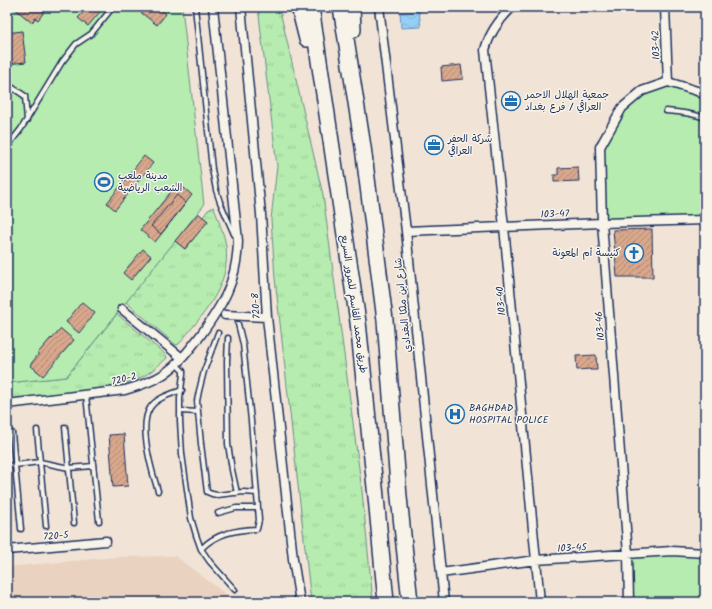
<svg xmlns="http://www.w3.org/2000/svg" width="712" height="609" font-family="Kalam,'Playpen Sans Arabic',sans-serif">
  <defs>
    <pattern id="grass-tufts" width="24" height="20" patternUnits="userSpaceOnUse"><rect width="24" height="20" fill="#b6ecaf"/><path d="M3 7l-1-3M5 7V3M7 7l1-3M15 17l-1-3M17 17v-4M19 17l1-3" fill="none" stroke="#9ccb99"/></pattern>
    <pattern id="water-waves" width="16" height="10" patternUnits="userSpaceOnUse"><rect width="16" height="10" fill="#96cff5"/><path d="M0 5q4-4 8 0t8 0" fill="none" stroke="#81b2d4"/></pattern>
    <pattern id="building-hatch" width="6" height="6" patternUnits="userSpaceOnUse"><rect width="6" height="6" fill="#d9a88c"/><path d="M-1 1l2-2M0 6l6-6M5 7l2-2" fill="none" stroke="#af8976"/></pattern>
  </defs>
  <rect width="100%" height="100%" fill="#f1e4d6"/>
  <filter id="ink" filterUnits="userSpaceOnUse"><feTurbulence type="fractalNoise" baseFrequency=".025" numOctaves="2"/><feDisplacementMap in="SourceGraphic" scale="8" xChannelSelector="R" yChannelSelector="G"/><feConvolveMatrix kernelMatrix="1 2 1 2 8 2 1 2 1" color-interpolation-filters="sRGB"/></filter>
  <g filter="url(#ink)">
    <!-- built -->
    <path fill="#ead2c0" d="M175,556L230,597L236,602H7V567L116,557Z"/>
    <!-- grass -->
    <path fill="url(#grass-tufts)" stroke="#688e86" d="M258,7H279L323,195L362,491L373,602H311L275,278L271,219L277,166Z
      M214,207C218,220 224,233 226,246C231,287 202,315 179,344L176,345L126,302L175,241L185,249L208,221L203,217L208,210Z
      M117,314L166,355L167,358C158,366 150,373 140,378C122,386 102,388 83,391C58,394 32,397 7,400V383L66,377Z"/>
    <!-- green -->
    <path fill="#b6ecaf" stroke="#688e86" d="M7,7H182L204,205L66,377L7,383Z
      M668,82L705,95V220L607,219L601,192L600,147L622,108L642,91Z
      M705,553V602H629L628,554Z"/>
    <!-- water -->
    <path fill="url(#water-waves)" stroke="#658fb9" d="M419,11L421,27L401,28L400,12Z"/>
    <!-- building -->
    <path fill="url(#building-hatch)" stroke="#1b2f5e" d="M13,7H38L44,12L38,20L35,18L32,23Z
      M88,7H104L88,26L78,18Z
      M141,7H158L166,14L157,25L139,11Z
      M22,31L26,62L7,64V33Z
      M461,65L463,79L442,81L441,67Z
      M144,156L153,163L115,210L107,203Z
      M578,167L579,181L554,182V175H558V168Z
      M178,183L192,195L155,242L140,230Z
      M177,195L186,203L161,234L151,226Z
      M198,213L208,221L185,249L175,241Z
      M652,229L653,277H617L613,230Z
      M143,249L151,256L131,280L123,273Z
      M82,302L95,313L79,333L66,322Z
      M61,329L74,340L43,376L30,365L38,355V353L51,338L52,339Z
      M596,355L597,370H590V369L577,370L576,356Z
      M124,434L128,486L113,487L109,435Z"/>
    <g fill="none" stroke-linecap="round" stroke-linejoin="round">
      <!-- lane casing -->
      <g stroke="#1b2f5e" stroke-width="7">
        <path id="lane" d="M195,7L212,169L216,190L220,202L234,234
          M7,84L25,96L27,120
          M666,111C680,112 692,113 705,118
          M7,147L21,129L62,62L76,44L91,34L113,7
          M218,333L204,371L199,391L197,401L201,444L207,492L212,494L217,495L243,492L257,493
          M228,338L227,361L228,444L232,470L237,493
          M176,364L183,371V374L180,398V421L182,454L191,518L196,535L201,549L210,562L235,590
          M86,395L99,521
          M180,411L198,412
          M65,427L74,523
          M37,430L46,526
          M12,433L21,529
          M7,466L40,462L69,468L93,466
          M158,491C152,472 138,426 150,408C156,398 171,394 182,390
          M218,513L236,508H258
          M201,549C216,533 236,530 257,529L259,520L251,421L243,344L238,324"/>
      </g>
      <!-- street casing -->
      <g stroke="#1b2f5e" stroke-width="11">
        <path id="street" d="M241,7L261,214L267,317L293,559L300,602
          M379,7L406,231L444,602
          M512,7C500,19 489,34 485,50L504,227L540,602
          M665,7L668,82
          M668,82L697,91L705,95
          M406,231L602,223L705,220
          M122,309L182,358
          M225,315L267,317
          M7,404L125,390C139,386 152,382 164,374C179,364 189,350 200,336C223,304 237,282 238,241L213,7
          M7,550L106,541
          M441,573L536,560L672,551L705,553
          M629,602L628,554L602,223L600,147L622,108L642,91L668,82"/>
      </g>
      <!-- highway casing -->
      <g stroke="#1b2f5e" stroke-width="18">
        <path id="highway" d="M299,7L307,39
          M311,7L358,322L376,497L386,602
          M341,7L363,147L385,320L399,497L410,602
          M352,7L353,30"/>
      </g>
      <!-- lane -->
      <use href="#lane" stroke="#f7f3e8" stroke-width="4"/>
      <!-- street -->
      <use href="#street" stroke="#f7f3e8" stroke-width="8"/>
      <!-- highway -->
      <use href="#highway" stroke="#f7f3e8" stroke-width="15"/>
    </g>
  </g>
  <!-- icons -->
  <defs>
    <g id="office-ring" transform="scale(1)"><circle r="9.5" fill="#f7f3e8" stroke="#1f6fb2" stroke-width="1.5"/><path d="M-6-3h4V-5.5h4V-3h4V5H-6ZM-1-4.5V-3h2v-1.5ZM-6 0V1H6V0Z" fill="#1f6fb2"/></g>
    <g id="stadium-ring" transform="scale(1)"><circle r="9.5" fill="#f7f3e8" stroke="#1f6fb2" stroke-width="1.5"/><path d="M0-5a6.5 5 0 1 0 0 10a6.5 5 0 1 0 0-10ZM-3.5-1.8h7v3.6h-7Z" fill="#1f6fb2"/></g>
    <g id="church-ring" transform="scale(1)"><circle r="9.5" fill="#f7f3e8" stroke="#1f6fb2" stroke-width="1.5"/><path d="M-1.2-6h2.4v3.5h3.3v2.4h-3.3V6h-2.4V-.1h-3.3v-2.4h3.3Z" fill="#1f6fb2"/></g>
    <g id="hospital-ring" transform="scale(1)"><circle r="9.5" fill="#f7f3e8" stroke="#1f6fb2" stroke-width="1.5"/><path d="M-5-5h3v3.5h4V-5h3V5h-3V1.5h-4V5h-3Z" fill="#1f6fb2"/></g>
  </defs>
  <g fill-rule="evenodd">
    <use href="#office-ring" x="511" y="101"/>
    <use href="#office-ring" x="434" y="145"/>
    <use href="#stadium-ring" x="104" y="182"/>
    <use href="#church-ring" x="634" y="253"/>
    <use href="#hospital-ring" x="455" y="414"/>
  </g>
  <g text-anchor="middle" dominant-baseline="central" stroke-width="3" stroke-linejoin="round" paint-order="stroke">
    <!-- street labels -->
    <g font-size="10" fill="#1b2f5e" stroke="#f7f3e8">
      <text transform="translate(656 45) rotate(-92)">103-42</text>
      <text transform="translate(555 214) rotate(-2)">103-47</text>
      <text transform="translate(501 301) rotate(-95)">103-40</text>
      <text transform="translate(354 304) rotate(82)">طريق محمد القاسم للمرور السريع</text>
      <text transform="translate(403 305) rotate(-96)">شارع ابن ملكا البغدادي</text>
      <text transform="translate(256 306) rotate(-94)">720-8</text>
      <text transform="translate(600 326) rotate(-95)">103-46</text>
      <text transform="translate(124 379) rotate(-14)">720-2</text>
      <text transform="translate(56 536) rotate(-5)">720-5</text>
      <text transform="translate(572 548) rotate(-3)">103-45</text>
    </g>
    <!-- poi labels -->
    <g font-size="10" fill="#1b2f5e" stroke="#f7f3e8" text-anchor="start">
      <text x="525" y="95">جمعية الهلال الاحمر<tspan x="525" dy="12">العراقي / فرع بغداد</tspan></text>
      <text x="448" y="139">شركة الحفر<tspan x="448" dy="12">العراقي</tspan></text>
      <text x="118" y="176">مدينة ملعب<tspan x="118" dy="12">الشعب الرياضية</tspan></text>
      <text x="620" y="253" text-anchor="end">كنيسة أم المعونة</text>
      <text x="469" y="408">BAGHDAD<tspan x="469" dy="12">HOSPITAL POLICE</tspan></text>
    </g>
  </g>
  <!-- margin -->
  <rect width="712" height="609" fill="none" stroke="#f7f3e8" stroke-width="24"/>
  <rect x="12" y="12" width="688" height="585" fill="none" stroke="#1b2f5e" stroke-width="1.5" filter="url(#ink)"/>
</svg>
